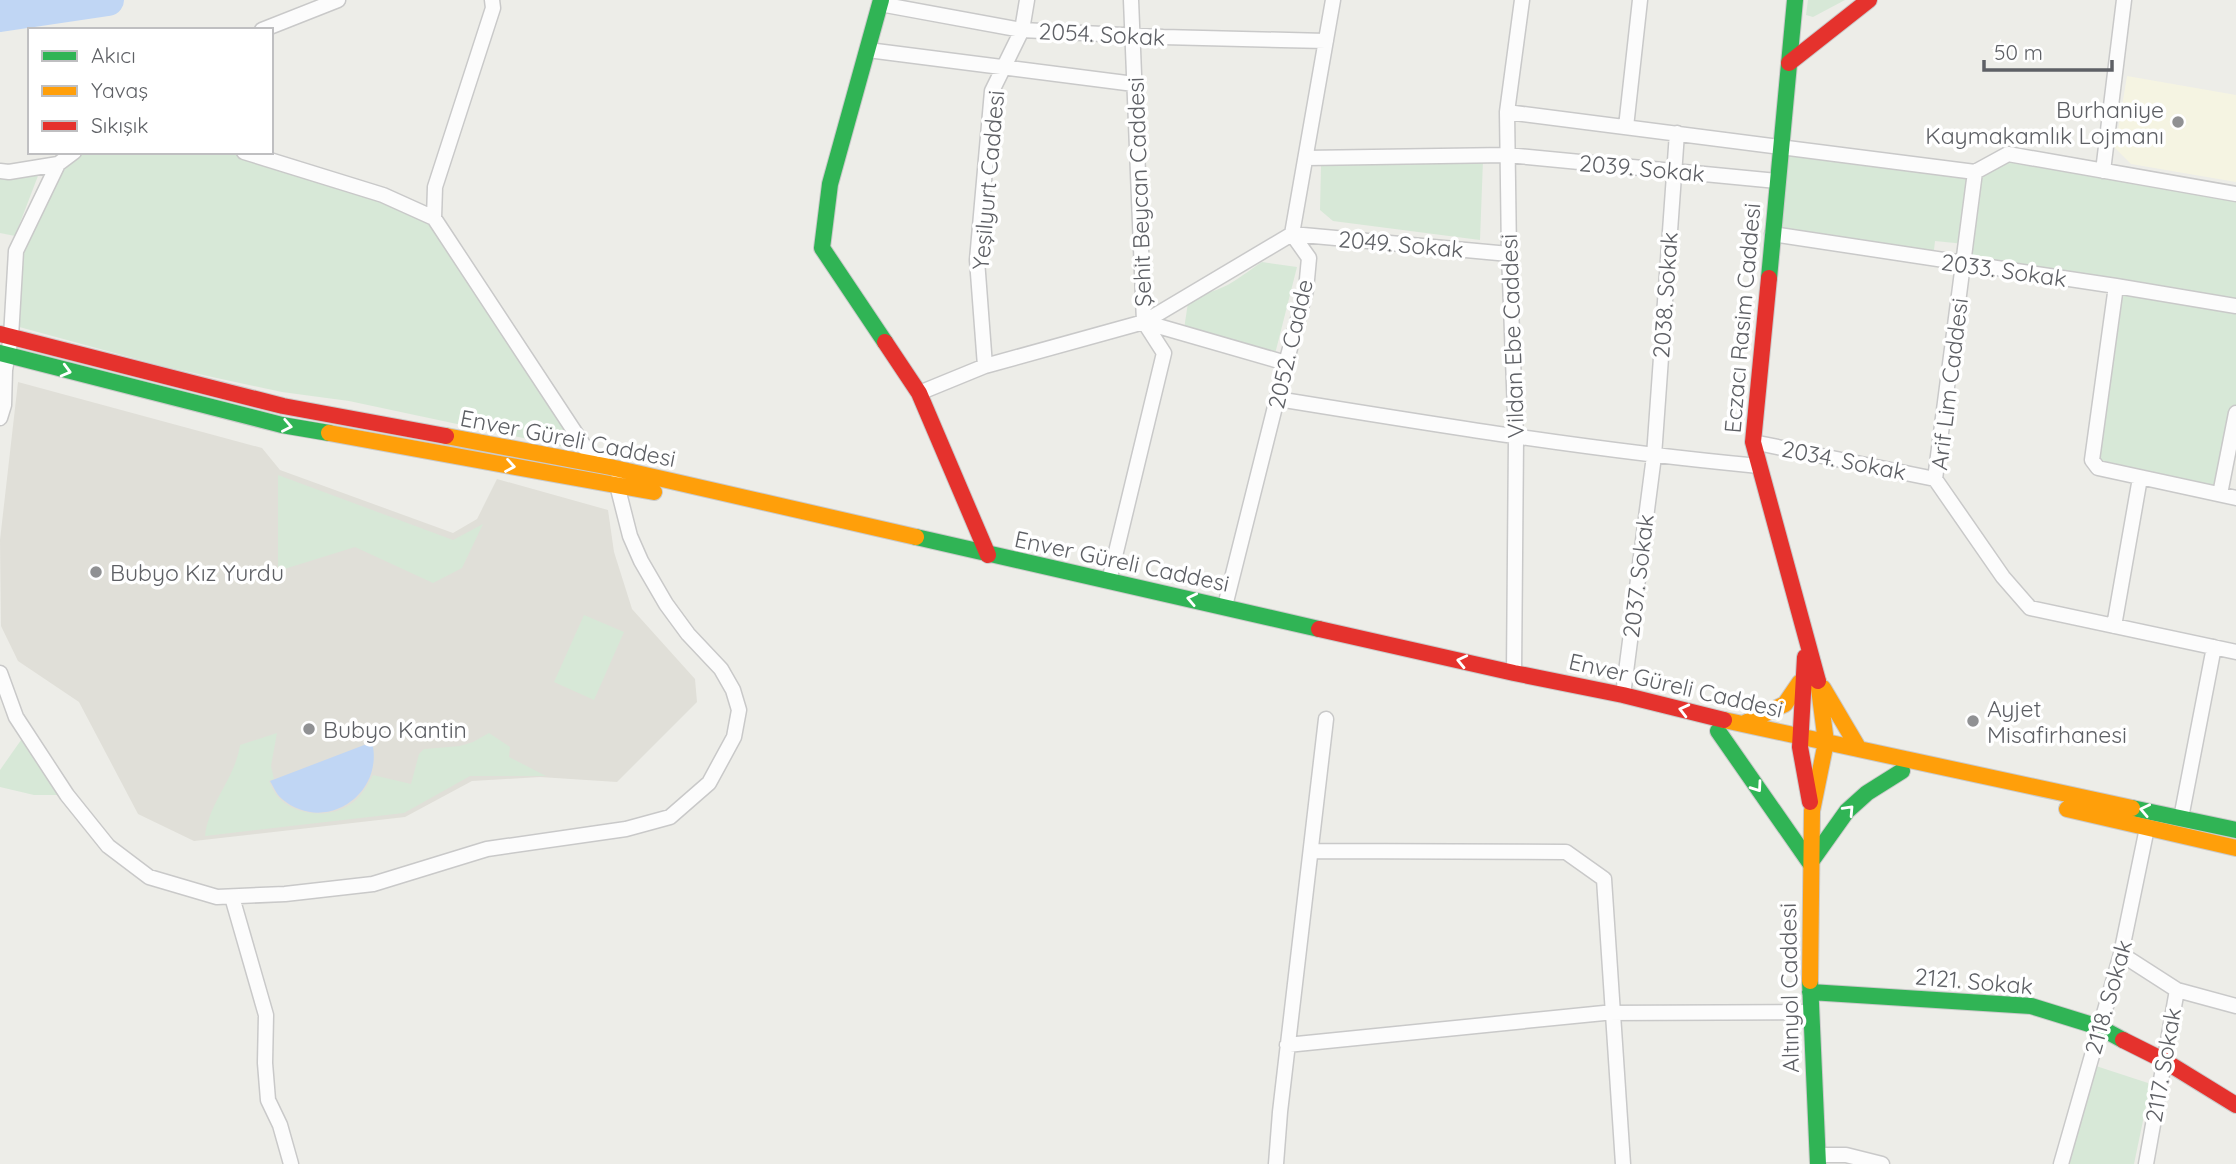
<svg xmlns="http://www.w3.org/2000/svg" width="2236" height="1164" font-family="Quicksand,sans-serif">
  <rect width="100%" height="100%" fill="#edede8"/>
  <!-- commercial -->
  <path fill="#f5f4e2" d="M2127,76L2236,95V182L2131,164L2115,148Z"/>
  <!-- education -->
  <path fill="#e0dfd8" d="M18,382L262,448L280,470L453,533L477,519L497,479L608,510L614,552L632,609L695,679L697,702L617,782L540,777L472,781L405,817L194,841L138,814L79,702L18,661L1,626L0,540Z"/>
  <!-- green -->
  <path fill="#d7e8d7" d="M1808,0H1845L1813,17L1806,15Z
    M1780,146L1974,172L2008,154L2236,194V413L2220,494L2094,465L2116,286L1963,263L1965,244L1935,241L1933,259L1772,234Z
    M74,152H244L434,218L579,450L349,401L282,392L166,367L12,325L17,251L58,164Z
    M1483,160L1480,240L1333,221L1320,210L1321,166L1326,162Z
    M0,164L41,168L15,236L0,233Z
    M1262,262L1297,267L1275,354L1184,329L1189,296C1226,291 1232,282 1262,262Z
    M278,475L453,540L483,524L462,568L433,583L355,547L278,571Z
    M584,615L624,632L594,700L554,682Z
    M26,733L67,795H34L0,787V770Z
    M277,733L271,766L274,779L269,781C272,788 276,796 281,800C299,816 330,818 349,805C361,798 367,786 373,775L411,784L419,754L424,749L460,746L473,742L489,733L510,747L509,757L546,776H470L404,813L205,836C209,802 235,779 240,745Z
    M2096,1066L2148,1083L2150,1087L2134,1164H2068Z"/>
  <!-- water -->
  <path fill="#c0d6f4" d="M372,742C385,794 325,835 282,799C277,795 274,788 270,781Z"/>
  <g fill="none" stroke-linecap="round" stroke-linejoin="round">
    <!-- river -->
    <path stroke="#c0d6f4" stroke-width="32" d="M0,16L108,0"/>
    <!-- street casing -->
    <g stroke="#c9c9c9" stroke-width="17">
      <path id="street" d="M880,4L1022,30L1163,37L1326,41
        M262,30L338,0
        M868,50L1134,84
        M1507,112L1975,172L2008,154L2236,194
        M1626,127L1640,0
        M244,152L383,195L434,218L588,452L603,462
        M1306,158L1507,155L1777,181
        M0,171L9,172L58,164
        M2103,171L2124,0
        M1975,172L1935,479L2003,577L2030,608L2236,652
        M434,218L435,187L493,8L492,0
        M1772,234L2116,286L2236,306
        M2116,286L2092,460L2098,468L2236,498
        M1144,322L1286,363
        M985,366L977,260L992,91L1022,30L1027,0
        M919,393L985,366L1144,322L1292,234L1509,254
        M1278,399C1438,425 1597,451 1759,466
        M0,418L4,405L5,370L11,337L16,251L58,164L74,152
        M1753,442L1935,479
        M2220,494L2236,413
        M1109,581L1164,353L1144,322L1131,0
        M1225,606L1286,363L1306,290L1309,258L1292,234L1333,0
        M2114,626L2140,478
        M0,673L16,717L67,795L108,846L149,877L217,897L285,894L373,884L487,849L626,829L670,817L709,783L734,737L739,710L733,690L721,669L688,634L666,604L641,561L630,536L616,481
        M1514,673L1516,438L1509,254L1507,112L1522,0
        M1623,695L1654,456L1677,133
        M2181,818L2214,647
        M1311,851L1566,852L1604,879L1623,1164
        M232,897L266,1015L265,1063L268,1100L280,1125L291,1164
        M2121,954L2177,990L2146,1164
        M2177,990L2236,1006
        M1287,1045L1604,1013L1811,1012
        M1818,1155H1846L1882,1164
        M1276,1164L1280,1112L1326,719
        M2061,1164L2121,954L2147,828"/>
    </g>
    <!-- fast casing -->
    <g stroke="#cacaca" stroke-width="18">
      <path id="fast" d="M881,0L830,184L822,248L885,342
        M1769,278L1795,0
        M0,353L282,425L329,433
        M916,537L1319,629
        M1718,731L1810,863L1847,811L1867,793L1902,771
        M2132,808L2236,830
        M1810,981L1818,1164
        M1810,992L2031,1006L2099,1027L2123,1040"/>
    </g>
    <!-- slow casing -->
    <g stroke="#cacaca" stroke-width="18">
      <path id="slow" d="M329,433L654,492
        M446,436L610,467L916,537
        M1823,688L1859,749
        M1724,720L2132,808
        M1745,723L1785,704L1800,682
        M2067,809L2236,848
        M1810,981L1812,811L1826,742L1818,681"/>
    </g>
    <!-- jam casing -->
    <g stroke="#cacaca" stroke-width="18">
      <path id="jam" d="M1789,63L1869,0
        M1769,278L1753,442L1818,681
        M0,334L283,406L446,436
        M885,342L919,393L988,555
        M1319,629L1514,673L1623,695L1724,720
        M1805,657L1800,747L1810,802
        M2123,1040L2163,1060L2236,1105"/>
    </g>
    <!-- street -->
    <use href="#street" stroke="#fcfcfc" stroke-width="14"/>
    <!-- fast -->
    <use href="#fast" stroke="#30b455" stroke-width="16"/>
    <!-- slow -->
    <use href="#slow" stroke="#ff9f0a" stroke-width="16"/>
    <!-- jam -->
    <use href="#jam" stroke="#e5322d" stroke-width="16"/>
  </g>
  <!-- one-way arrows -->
  <defs><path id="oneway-chevron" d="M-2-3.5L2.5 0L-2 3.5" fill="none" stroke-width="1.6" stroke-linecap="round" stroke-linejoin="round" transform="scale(1.75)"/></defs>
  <g stroke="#fff">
    <use href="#oneway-chevron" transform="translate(66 371) rotate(15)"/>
    <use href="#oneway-chevron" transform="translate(287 426) rotate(11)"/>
    <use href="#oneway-chevron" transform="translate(510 466) rotate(10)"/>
    <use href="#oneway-chevron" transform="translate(1192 599) rotate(-168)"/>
    <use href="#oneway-chevron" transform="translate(1462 661) rotate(-167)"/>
    <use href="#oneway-chevron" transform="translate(1684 710) rotate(-166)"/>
    <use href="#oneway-chevron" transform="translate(1757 787) rotate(55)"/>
    <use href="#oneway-chevron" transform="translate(1849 810) rotate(-47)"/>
    <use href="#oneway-chevron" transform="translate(2145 810) rotate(-168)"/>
  </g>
  <!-- markers -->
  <g fill="#909193" stroke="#fff" stroke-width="2.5">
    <circle cx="2178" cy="122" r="7"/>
    <circle cx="96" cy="572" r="7"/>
    <circle cx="1973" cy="721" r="7"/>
    <circle cx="309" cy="729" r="7"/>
  </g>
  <g text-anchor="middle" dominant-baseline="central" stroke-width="7" stroke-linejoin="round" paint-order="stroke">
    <!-- street labels -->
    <g font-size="23" fill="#5e6065" stroke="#fff">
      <text transform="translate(1102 34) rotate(3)">2054. Sokak</text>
      <text transform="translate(1642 168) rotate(5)">2039. Sokak</text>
      <text transform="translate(988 180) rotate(-85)">Yeşilyurt Caddesi</text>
      <text transform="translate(1139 192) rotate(-92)">Şehit Beycan Caddesi</text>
      <text transform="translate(1401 244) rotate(5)">2049. Sokak</text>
      <text transform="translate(2004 270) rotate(8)">2033. Sokak</text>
      <text transform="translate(1665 295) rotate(-86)">2038. Sokak</text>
      <text transform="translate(1742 318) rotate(-85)">Eczacı Rasim Caddesi</text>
      <text transform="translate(1512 336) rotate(-92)">Vildan Ebe Caddesi</text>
      <text transform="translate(1290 344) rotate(-77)">2052. Cadde</text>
      <text transform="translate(1949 384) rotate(-83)">Arif Lim Caddesi</text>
      <text transform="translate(568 438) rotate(11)">Enver Güreli Caddesi</text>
      <text transform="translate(1844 460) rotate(11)">2034. Sokak</text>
      <text transform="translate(1122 561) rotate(12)">Enver Güreli Caddesi</text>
      <text transform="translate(1638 576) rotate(-83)">2037. Sokak</text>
      <text transform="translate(1676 685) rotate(13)">Enver Güreli Caddesi</text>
      <text transform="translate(1974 981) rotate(5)">2121. Sokak</text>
      <text transform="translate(1789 988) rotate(-91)">Altınyol Caddesi</text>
      <text transform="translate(2108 997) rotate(-74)">2118. Sokak</text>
      <text transform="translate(2163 1065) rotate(-80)">2117. Sokak</text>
    </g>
    <!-- poi labels -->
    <g font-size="23" fill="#5e6065" stroke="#fff" text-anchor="start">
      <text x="2164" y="109" text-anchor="end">Burhaniye<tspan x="2164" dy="26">Kaymakamlık Lojmanı</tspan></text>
      <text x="110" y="572">Bubyo Kız Yurdu</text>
      <text x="1987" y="708">Ayjet<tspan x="1987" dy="26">Misafirhanesi</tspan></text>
      <text x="323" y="729">Bubyo Kantin</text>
    </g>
  </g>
  <!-- legend -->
  <rect x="28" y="28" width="245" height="126" fill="#ffffff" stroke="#bfbfc1" stroke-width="2"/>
  <rect x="42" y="51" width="35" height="10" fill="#30b455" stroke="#bfbfc1" stroke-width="2"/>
  <text x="91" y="63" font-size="21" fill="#5e6065">Akıcı</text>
  <rect x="42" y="86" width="35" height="10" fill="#ff9f0a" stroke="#bfbfc1" stroke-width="2"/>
  <text x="91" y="98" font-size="21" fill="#5e6065">Yavaş</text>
  <rect x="42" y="121" width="35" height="10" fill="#e5322d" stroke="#bfbfc1" stroke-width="2"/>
  <text x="91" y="133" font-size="21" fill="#5e6065">Sıkışık</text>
  <!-- scale -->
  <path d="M1984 60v10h128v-10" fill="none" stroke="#5e6065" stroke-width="3.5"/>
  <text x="1994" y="60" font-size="21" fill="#5e6065" stroke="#ffffff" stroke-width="5" paint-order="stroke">50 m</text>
</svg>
